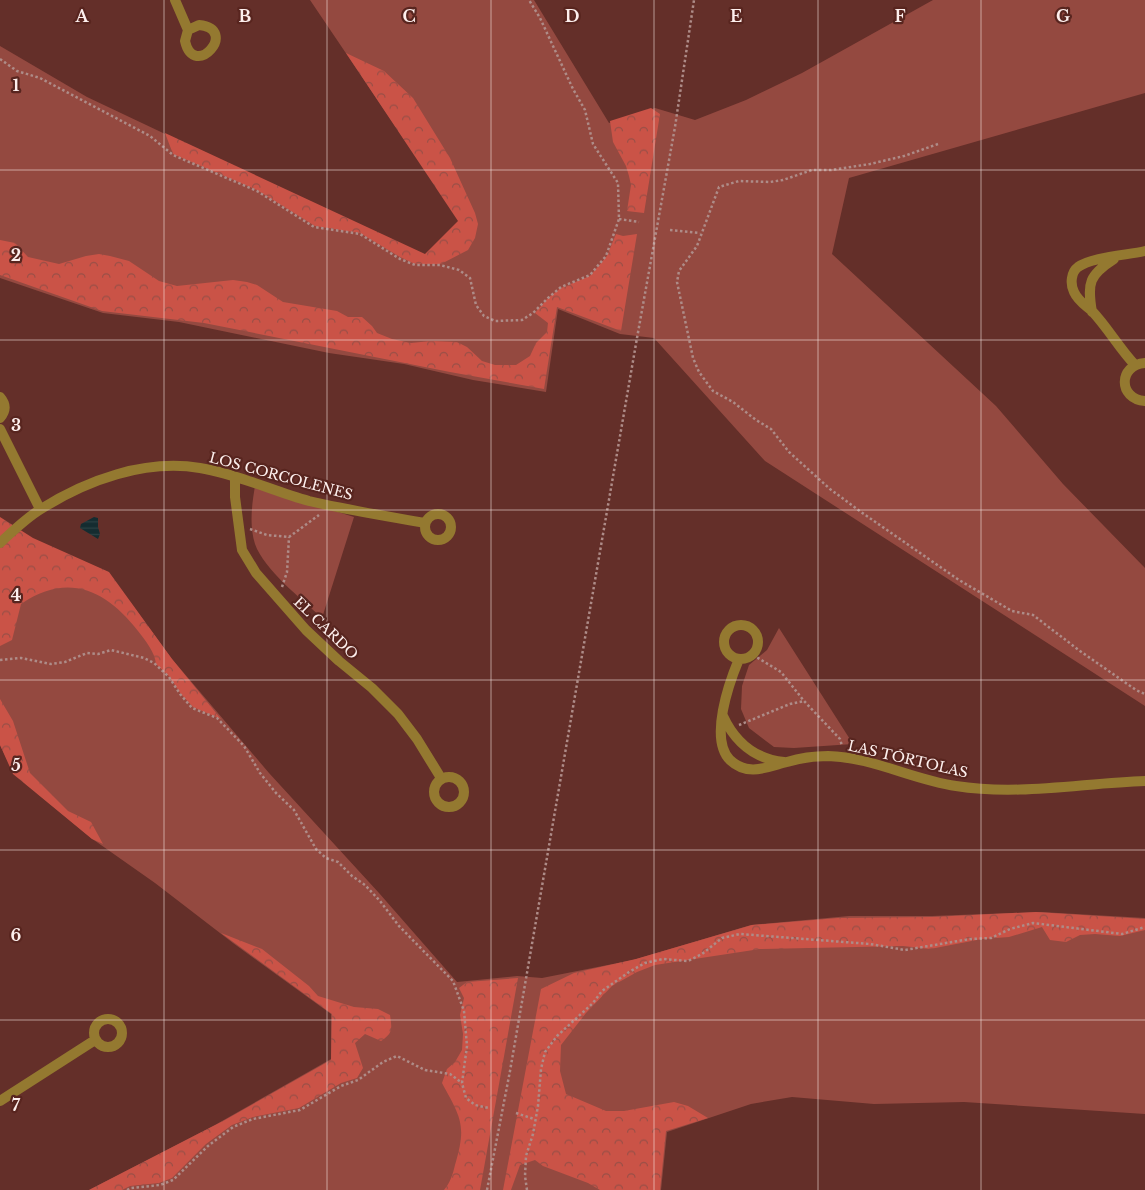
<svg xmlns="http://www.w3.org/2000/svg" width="1145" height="1190" font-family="'Libre Baskerville',serif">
  <defs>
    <pattern id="forest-crowns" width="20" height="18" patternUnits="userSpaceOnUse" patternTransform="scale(1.25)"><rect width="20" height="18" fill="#ca5347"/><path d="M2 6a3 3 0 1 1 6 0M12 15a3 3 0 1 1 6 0" fill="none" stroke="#984f47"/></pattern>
    <pattern id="water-rules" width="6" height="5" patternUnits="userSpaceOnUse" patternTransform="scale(1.25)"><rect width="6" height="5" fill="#142c30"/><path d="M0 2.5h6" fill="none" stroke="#2b4144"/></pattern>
  </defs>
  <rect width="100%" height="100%" fill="#642f29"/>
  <!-- green -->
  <path fill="#944940" d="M310,0H534L609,123L655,108L695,120L746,100L802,73L933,0H1145V93L849,178L832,254L996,406L1063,484L1145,568V706L765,461L654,338L620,334L558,309L546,392L473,380L404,364L329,353L179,322L103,313L0,278V46L87,97L275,186L427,256L460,222Z
    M255,486L354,517L322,618C302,599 264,570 255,544C249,525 252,504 255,486Z
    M0,520L30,538L108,572L172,659L269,773L379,893L457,982L517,976L542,978L633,960L751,925L849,916H932L1041,912L1145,918V1114L964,1102L874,1104L792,1097L751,1104L667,1132L661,1190H89L215,1125L331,1059V1014L233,943L155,883L91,838L14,774L0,745Z
    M779,628L853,744L794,748L774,747L749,728L741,709L742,686L749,665L767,650Z"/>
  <!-- forest -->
  <path fill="url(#forest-crowns)" d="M346,53L384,71L413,98L450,158L475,213L478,224L475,238L468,250L441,264H415L400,257L360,233L315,226L257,190L173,154L165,133L425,254L458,221Z
    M651,108L660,114L644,213L627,211L631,185L629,176L626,166L613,142L610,121Z
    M616,234L623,236L637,234L621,331L557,307L544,389L450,372L204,323L102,311L0,275V240L15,243L28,257L59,264L86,256L99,254L110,256L129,261L159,281L177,286L233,280L247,282L257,285L283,302L337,311L348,317H362L372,326L377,333L392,339L411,343L431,341L457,342L467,347L482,361L495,365H516L530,356L536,343L547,332L548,323L535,313L548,298L561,288L590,276L607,256Z
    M0,517L33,538L109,572L172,659L221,719L193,707L181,694L169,676L156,664C155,652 145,640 138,631C106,590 68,572 21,604L12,640L0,646Z
    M0,699L13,721L30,773L68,811L91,822L103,844L92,839L13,774L0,745Z
    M1036,912L1145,919V930L1120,936L1095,934L1080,935L1066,942L1050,940L1042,927L1009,937L982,939L930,949L903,946L760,949L655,965L637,972L612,986L586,1013L561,1045L560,1071L566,1094L606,1111H624L674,1102L688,1106L708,1118L666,1131L660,1190H600L588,1183L543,1166L535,1160L520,1165L511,1190H503L541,989L574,973L636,959L752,925L838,918L932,917Z
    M221,933L262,949L309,986L318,996L354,1007L378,1009L390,1015C392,1029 393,1033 381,1041L365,1034L355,1043L363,1068L357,1078L341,1083L299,1108L253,1117L232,1125L206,1144L172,1178L159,1183L130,1186L122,1190H89L225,1120L331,1060L332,1014Z
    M518,978L480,1190H444C450,1183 453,1174 455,1165C467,1125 461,1118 442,1083L447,1069L455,1062L462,1050L463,1034L460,1015L464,998L459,988L467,982Z"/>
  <!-- water -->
  <path fill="url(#water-rules)" d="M94,517L98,518V527L100,534L98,539L80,528L81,524Z"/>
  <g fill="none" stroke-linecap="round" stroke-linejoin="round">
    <!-- path -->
    <path stroke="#ae8c88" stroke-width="2.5" stroke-dasharray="2.5 2.5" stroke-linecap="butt" d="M0,59L17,71L40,78L150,136L173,155L257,191L314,227L360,234L400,259L415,265H440L459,270L470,278L476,305L484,316L495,321L522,320L533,313L548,298L561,287L590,275L606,256L619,219L618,183L593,144L585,110L573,89L540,18L529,0
      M938,144L904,156L870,164L831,170H812L783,180L770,182L739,181L719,187L697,246L679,271L677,282L693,358L699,372L713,391L733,402L756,420L771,429L789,452L830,489L861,512L959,580L1012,611L1033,615L1080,651L1136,690L1145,694
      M619,219L639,222
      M670,230L700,233
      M250,529L267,535L289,537L319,515
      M282,587L287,572L289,537
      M753,655L781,672L804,701L840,739L842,746
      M0,660L21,658L51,664L65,662L87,653L98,654L111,650L144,658L154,663L169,677L180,694L192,708L217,718L244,746L260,773L276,793L294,810L316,849L326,858L338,862L352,876L365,885L380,901L399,926L453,981L464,1011L467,1046L462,1083L466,1098L475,1105L489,1108
      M739,725L790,704L804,701
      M516,1113L534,1119
      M127,1190L131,1188L160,1185L173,1180L208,1146L233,1127L253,1119L300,1110L341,1086L358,1080L383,1062L397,1056L425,1070L450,1074L462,1083
      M487,1190L510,1071L637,338L675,127L694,0
      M527,1190L525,1176L526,1156L533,1134L538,1106L541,1069L545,1052L557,1036L593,1003L602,991L629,972L645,963L663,959L688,961L702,954L722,938L740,934L870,944L905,950L970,939L991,938L1010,929L1033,923L1122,934L1145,927"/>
    <!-- street -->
    <path stroke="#947930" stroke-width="10" d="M175,0L188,30L185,41C194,81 240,29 199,25L188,30
      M1092,312C1087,283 1089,275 1114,259
      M1145,363C1118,365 1118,399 1145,401
      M1135,365C1119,348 1108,328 1092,311C1085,305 1078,301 1074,292C1070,284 1071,272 1078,267C1091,257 1128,255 1145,251
      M0,397C6,404 6,411 0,418
      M0,429L40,509
      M235,477V497L242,550L256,573L306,630L339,661L372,688L398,714L417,739L441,778
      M425 527a13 13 0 1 1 26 0a13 13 0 1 1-26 0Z
      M0,543C13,531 26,518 41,509C87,480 145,459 200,468C237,474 273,491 309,501C348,510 386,516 425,523
      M724 642a17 17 0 1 1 34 0a17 17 0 1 1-34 0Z
      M739,659C729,683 709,739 730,760C748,777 767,767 787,762C800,758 814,756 828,756C872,757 913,780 956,786C1019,796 1082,783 1145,781
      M723,716C735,742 755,759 784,762
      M434 792a15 15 0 1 1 30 0a15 15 0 1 1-30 0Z
      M94 1033a14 14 0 1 1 28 0a14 14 0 1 1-28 0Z
      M0,1101L95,1040"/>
  </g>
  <!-- grid -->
  <path fill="none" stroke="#fdefed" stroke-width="1" stroke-opacity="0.55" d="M164,0V1190M327,0V1190M491,0V1190M654,0V1190M818,0V1190M981,0V1190M0,170H1145M0,340H1145M0,510H1145M0,680H1145M0,850H1145M0,1020H1145"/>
  <g text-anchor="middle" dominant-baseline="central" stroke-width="4.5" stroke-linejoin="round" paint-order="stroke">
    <!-- street labels -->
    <g font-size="14" fill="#fdefed" stroke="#58251f">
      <text transform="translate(281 476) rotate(15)">LOS CORCOLENES</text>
      <text transform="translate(326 628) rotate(44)">EL CARDO</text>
      <text transform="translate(908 759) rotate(13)">LAS TÓRTOLAS</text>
    </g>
  </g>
  <g font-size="16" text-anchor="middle" font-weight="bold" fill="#fdefed" stroke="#58251f" stroke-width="4.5" stroke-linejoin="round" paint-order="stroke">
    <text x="82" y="22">A</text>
    <text x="245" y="22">B</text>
    <text x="409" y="22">C</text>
    <text x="572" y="22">D</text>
    <text x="736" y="22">E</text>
    <text x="900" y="22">F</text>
    <text x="1063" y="22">G</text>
    <text x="16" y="91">1</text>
    <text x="16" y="261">2</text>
    <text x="16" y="431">3</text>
    <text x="16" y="601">4</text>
    <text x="16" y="771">5</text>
    <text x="16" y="941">6</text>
    <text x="16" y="1111">7</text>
  </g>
</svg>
